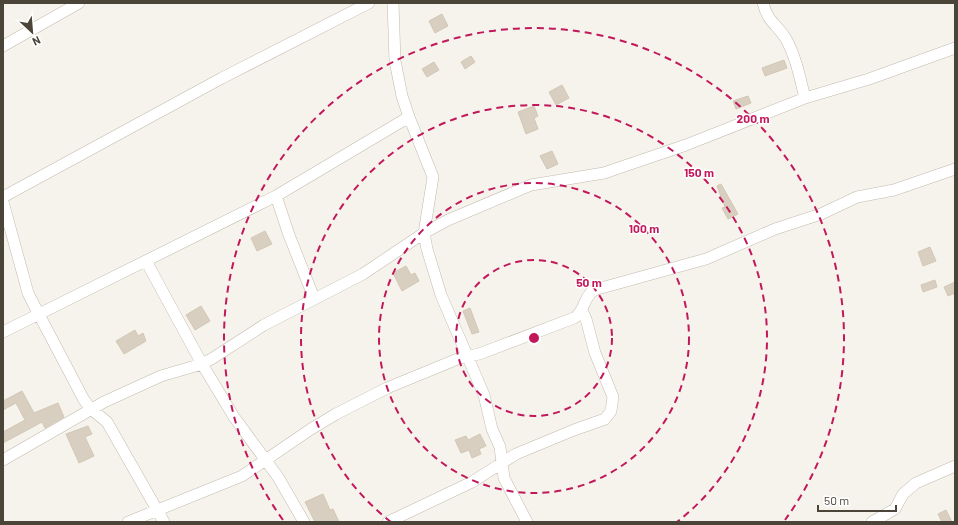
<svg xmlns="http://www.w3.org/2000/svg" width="958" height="525" font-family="Barlow,sans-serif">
  <rect width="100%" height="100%" fill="#f6f3ec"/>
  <!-- building -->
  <path fill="#d8cfc1" stroke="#d3c7b4" d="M442,14L448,26L435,33L429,21Z
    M471,56L475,62L465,69L461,62Z
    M784,60L787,68L765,76L762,68Z
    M434,62L439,70L427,77L422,69Z
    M562,85L569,98L556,105L549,92Z
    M748,96L751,103L736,109L733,101Z
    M534,106L538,116L534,118L538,129L526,134L518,112Z
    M552,151L558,164L547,169L540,156Z
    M721,184L738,214L728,219L722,208L725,207L717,186Z
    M265,231L272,244L257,251L251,238Z
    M930,247L936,261L923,266L918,252Z
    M406,266L411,275L415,273L419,281L402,291L393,273Z
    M935,280L937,287L923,292L921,285Z
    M955,282V293L948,296L944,287Z
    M201,306L210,321L195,330L186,315Z
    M470,308L479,332L472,334L463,311Z
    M135,330L138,336L143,333L146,341L124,354L116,341Z
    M22,391L34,413L58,403L64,417L45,428L42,422L3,443V432L25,420L16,403L3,410V401Z
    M88,426L92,434L85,437L94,456L79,463L66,434Z
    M480,434L486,446L479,449L481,454L472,458L469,450L461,453L455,440L466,436L468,440Z
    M323,494L330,510L333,509L339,522H315L305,502Z
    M946,510L952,522H942L938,514Z"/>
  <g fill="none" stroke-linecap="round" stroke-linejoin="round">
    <!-- minor casing -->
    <g stroke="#c2bbae" stroke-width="12">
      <path id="minor" d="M393,3L395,61L402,96L409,117L433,177L424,233L427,249L441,295L484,395L492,429L500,447L504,478L527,522
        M763,3C768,23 777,24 786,39C796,57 800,78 805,98
        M3,46L79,3
        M276,196L289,235L314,298
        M3,197L222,78L369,3
        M3,202L28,293L34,305L84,400L91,409L107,422L164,522
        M146,261L202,364L234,417L278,477L304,522
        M3,332L276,196L409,117
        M3,460L104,402L161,376L202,364L213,358L264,325L363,274L424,233L448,220L531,185L604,173L686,145L805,98L869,79L955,48
        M128,522L242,476L311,429L336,414L387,388L460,358L479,354L574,318C585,312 583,297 594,290L706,259L775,229L821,214L857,197L894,190L955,169
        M388,522L472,482L516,454L574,430L605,419L611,411L613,397L595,353L586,319L582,311
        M872,522L895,509L903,494L916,483L955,466"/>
    </g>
    <!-- minor -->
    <use href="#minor" stroke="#fff" stroke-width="11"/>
  </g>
  <!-- distance rings -->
  <g fill="none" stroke="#c2185b" stroke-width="2" stroke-dasharray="7 5">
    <circle cx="534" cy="338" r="78"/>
    <circle cx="534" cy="338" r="155"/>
    <path d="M391 522A233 233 0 1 1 677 522"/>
    <path d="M283 520A310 310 0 1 1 785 520"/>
  </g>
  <circle cx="534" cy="338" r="6" fill="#c2185b" stroke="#fff" stroke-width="2"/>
  <g font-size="12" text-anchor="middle" font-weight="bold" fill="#c2185b" stroke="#fff" stroke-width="3" stroke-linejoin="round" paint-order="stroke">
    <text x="753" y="123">200 m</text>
    <text x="699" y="177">150 m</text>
    <text x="644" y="233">100 m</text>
    <text x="589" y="287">50 m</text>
  </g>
  <!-- border -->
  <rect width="958" height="525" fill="none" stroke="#4b4439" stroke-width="8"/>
  <!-- north arrow -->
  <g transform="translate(32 32) rotate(154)" stroke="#ffffff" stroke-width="3" paint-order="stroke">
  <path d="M0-3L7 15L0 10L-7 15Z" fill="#4b4439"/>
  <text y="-6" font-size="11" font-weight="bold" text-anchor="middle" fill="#4b4439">N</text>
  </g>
  <!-- scale -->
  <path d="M818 505v6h78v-6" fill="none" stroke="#4b4439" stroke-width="2"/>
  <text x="824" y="505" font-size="12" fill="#4b4439" stroke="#ffffff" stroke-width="3" paint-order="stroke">50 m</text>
</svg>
